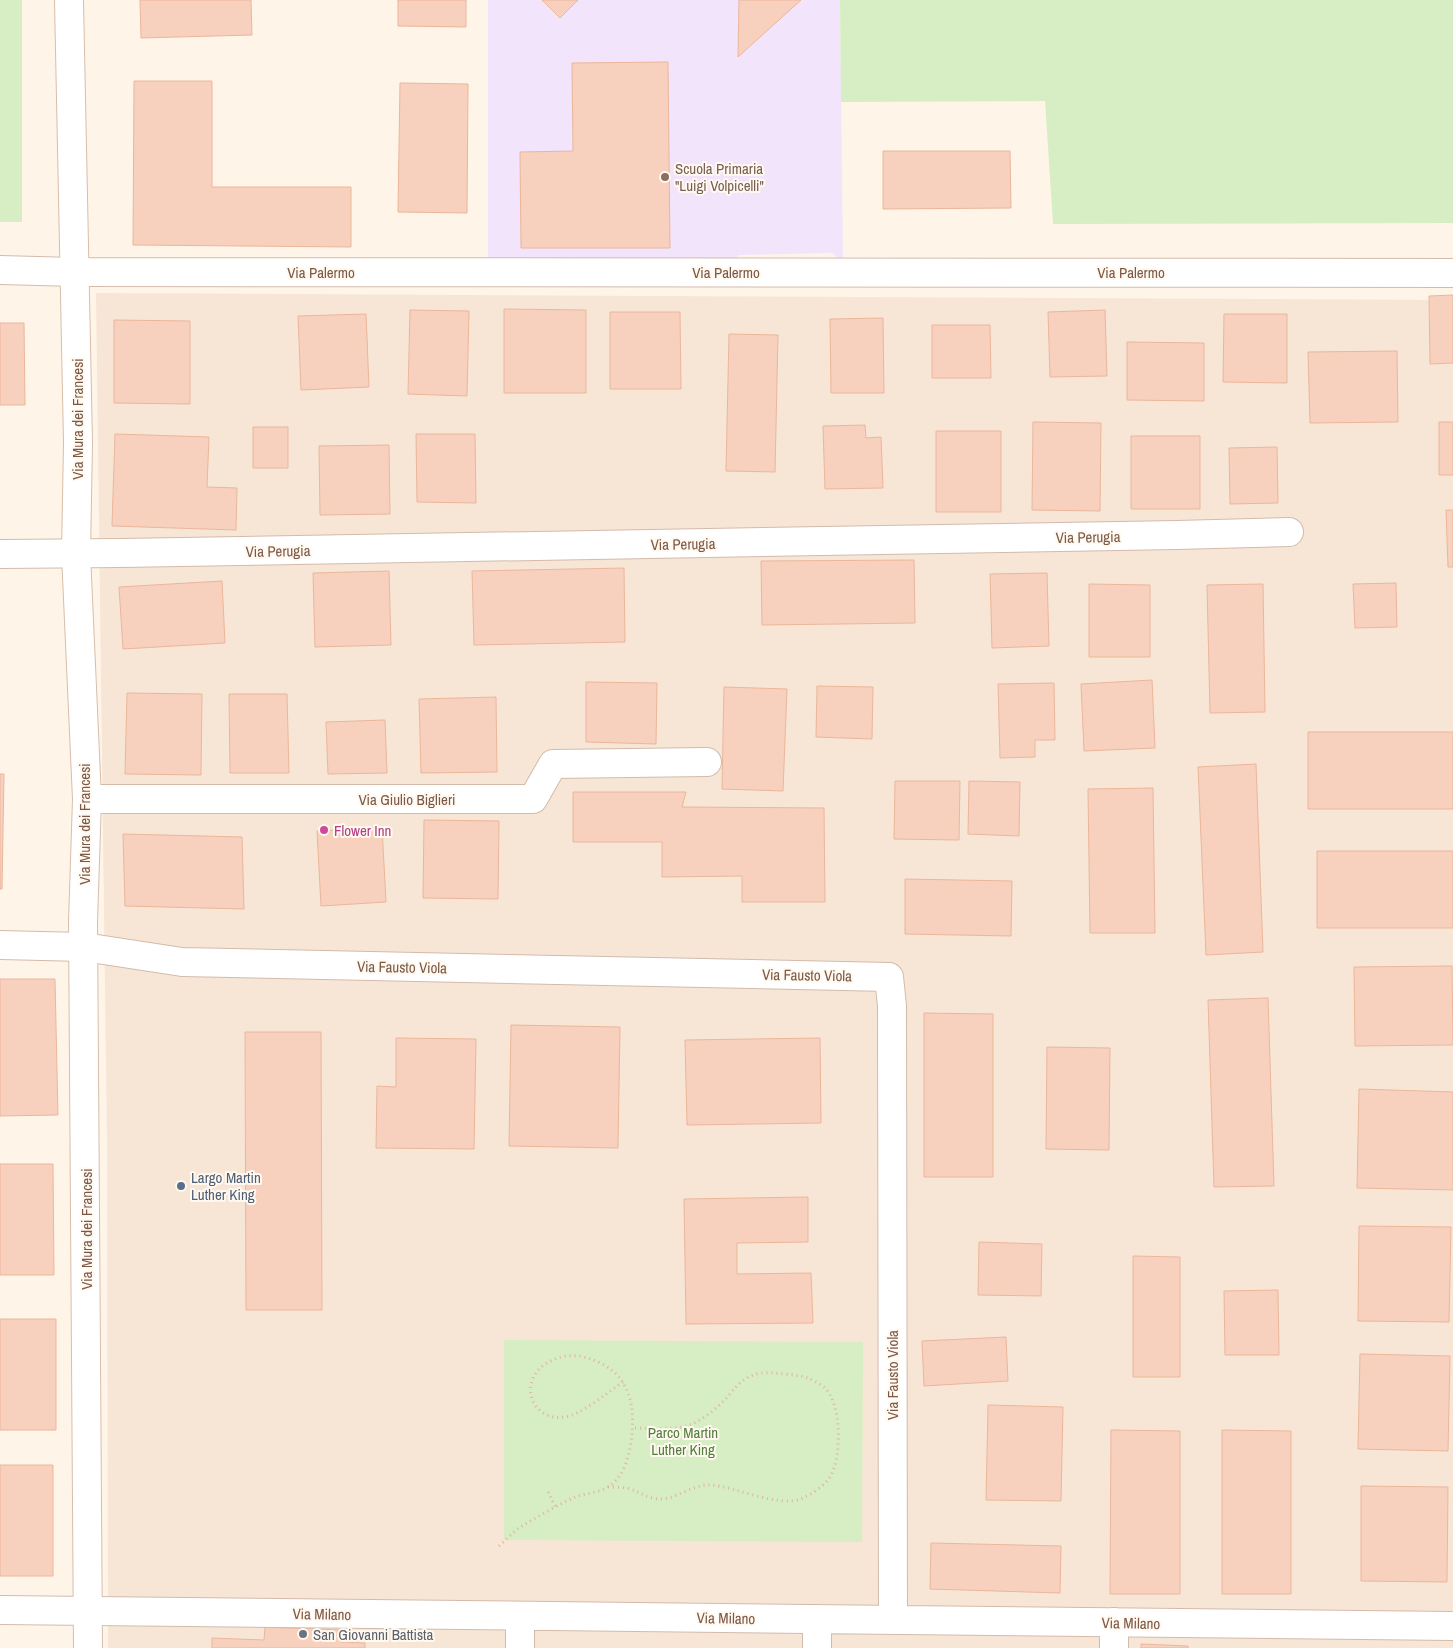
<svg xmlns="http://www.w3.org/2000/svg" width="1453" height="1648" font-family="'Archivo Narrow',sans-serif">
  <rect width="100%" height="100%" fill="#fef5e8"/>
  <!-- residential -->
  <path fill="#f7e6d6" d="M96,293L1453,300V1648H108L107,1144Z"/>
  <!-- education -->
  <path fill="#f2e4fb" d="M488,0H840L843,263L832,253L739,255L731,263H488Z"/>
  <!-- green -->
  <path fill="#d7eec4" d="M0,0H22V222H0Z
    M840,0H1453V223L1053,224L1045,101L841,102Z
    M504,1340L863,1342L862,1542L504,1540Z"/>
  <!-- building -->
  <path fill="#f7d1bd" stroke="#ebb69b" d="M140,0H251L252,35L141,38Z
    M398,0H466V27L398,26Z
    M542,0H578L560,18Z
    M739,0H801L738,57Z
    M668,62L670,248H521L520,152L573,151L572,63Z
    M134,81H212V187H351V247L133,245Z
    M400,83L468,84L467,213L398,212Z
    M883,151H1010L1011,208L883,209Z
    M1453,295V363L1430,364L1429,296Z
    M504,309L586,310V393H504Z
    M410,310L469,311L467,396L408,394Z
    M1105,310L1107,376L1050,377L1048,312Z
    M610,312H680L681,389H610Z
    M366,314L369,387L301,390L298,316Z
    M1224,314H1287V383L1223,382Z
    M883,318L884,393H831L830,319Z
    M114,320L190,321V404L114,403Z
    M0,323H24L25,405H0Z
    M932,325H990L991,378H932Z
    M729,334L778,335L775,472L726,471Z
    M1127,342L1204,343V401L1127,400Z
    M1397,351L1398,422L1310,423L1308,352Z
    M1033,422L1101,423L1100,511L1032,510Z
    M1439,422H1453V475H1439Z
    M865,425L866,438L881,437L883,488L825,489L823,426Z
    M253,427H288V468H253Z
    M936,431H1001V512H936Z
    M115,434L209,437L207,487L237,488L236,530L112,526Z
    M416,434H475L476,503L417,502Z
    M1131,436H1200V509H1131Z
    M389,445L390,514L320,515L319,446Z
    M1277,447L1278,503L1230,504L1229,448Z
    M1446,510H1453V567H1448Z
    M914,560L915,623L762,625L761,561Z
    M624,568L625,642L474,645L472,571Z
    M389,571L391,645L315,647L313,573Z
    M1047,573L1049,646L992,648L990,574Z
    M222,581L225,643L123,649L119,587Z
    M1396,583L1397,627L1355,628L1353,584Z
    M1089,584L1150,585V657H1089Z
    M1263,584L1265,712L1210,713L1207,585Z
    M1152,680L1155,748L1084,751L1081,684Z
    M586,682L657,683L656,744L586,742Z
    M1054,683L1055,740H1035V757L1000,758L998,684Z
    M817,686L873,687L872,739L816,737Z
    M724,687L787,689L783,791L722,789Z
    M127,693L202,694L201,775L125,774Z
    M229,694H287L289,773H230Z
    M496,697L497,772L421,773L419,699Z
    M385,720L387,773L328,774L326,722Z
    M1308,732H1453V809H1308Z
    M1256,764L1263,952L1206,955L1198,767Z
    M0,774H4L2,889H0Z
    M895,781H960L959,840L894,839Z
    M969,781L1020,782L1019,836L968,834Z
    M1153,788L1155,933H1090L1088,789Z
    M573,792H686L682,807L824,808L825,902H742V876L662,877V842H573Z
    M424,820L499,821L498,899L423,898Z
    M382,827L386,902L321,906L317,831Z
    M123,834L242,837L244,909L125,906Z
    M1317,851H1453V928H1317Z
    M905,879L1012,881L1011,936L905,934Z
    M1452,966L1453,1045L1355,1046L1354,967Z
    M0,979H55L58,1115L0,1116Z
    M1268,998L1274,1186L1214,1187L1208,1000Z
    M924,1013L993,1014V1177H924Z
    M511,1025L620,1027L618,1148L509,1146Z
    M245,1032H321L322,1310H246Z
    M396,1038L476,1039L474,1149L376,1148L377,1086L396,1087Z
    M820,1038L821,1123L687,1125L685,1040Z
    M1047,1047L1110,1048L1109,1150L1046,1149Z
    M1359,1089L1453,1092V1190L1357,1188Z
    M0,1164H53L54,1275H0Z
    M808,1197V1242L737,1243V1274L811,1273L813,1323L686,1324L684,1199Z
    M1359,1226L1451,1227L1449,1322L1358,1321Z
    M979,1242L1042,1244L1041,1296L978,1295Z
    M1133,1256L1180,1257V1377H1133Z
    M1278,1290L1279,1355H1225L1224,1291Z
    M0,1319H56V1430H0Z
    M1006,1337L1008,1381L924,1386L922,1341Z
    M1360,1354L1450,1356L1448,1451L1358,1449Z
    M988,1405L1063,1407L1061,1501L986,1500Z
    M1111,1430L1180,1431V1594H1110Z
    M1222,1430L1291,1431V1594H1222Z
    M0,1465H53V1576H0Z
    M1361,1486L1448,1487L1447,1582L1361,1581Z
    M931,1543L1061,1546L1060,1593L930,1589Z
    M265,1627L341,1630V1642L365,1643V1648H212V1638L264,1640Z
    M1141,1644L1188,1646V1648H1141Z"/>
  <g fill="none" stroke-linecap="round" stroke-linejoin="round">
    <!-- street casing -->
    <g stroke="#d3bbac" stroke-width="30">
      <path id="street" d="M0,270L75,272L1453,273
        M0,554L121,553L1177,535L1289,532
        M87,799H533L553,764L707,762
        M0,945L84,947L182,962L889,977L892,1006L893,1620
        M0,1610L1453,1626
        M520,1648V1616
        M817,1648V1619
        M1114,1648V1622"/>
    </g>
    <!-- secondary casing -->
    <g stroke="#d8bdab" stroke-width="30">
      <path id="secondary" d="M69,0L78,443L76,554L87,799L83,922L88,1648"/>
    </g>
    <!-- path -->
    <path stroke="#ddb49f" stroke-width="3" stroke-dasharray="1 4" stroke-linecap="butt" d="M608,1487C614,1487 621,1487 627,1488C640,1491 647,1500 663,1499C679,1497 694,1484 710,1485C735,1486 779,1509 803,1498C812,1494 825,1485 830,1477C842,1458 842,1403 824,1387C820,1384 813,1380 808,1378C799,1375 771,1372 762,1373C746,1375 738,1384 729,1395C719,1407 704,1419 690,1425C680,1430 646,1428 633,1428
      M548,1492L556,1508
      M499,1546C506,1540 512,1533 519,1528C533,1519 560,1504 575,1497C585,1493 598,1493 608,1487C630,1474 634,1434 632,1411C631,1393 621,1374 604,1365C585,1355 567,1351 547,1363C517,1381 531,1422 565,1417C581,1415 608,1392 623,1382"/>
    <!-- street -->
    <use href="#street" stroke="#fff" stroke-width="28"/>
    <!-- secondary -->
    <use href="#secondary" stroke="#fff" stroke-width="28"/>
  </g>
  <!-- markers -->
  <circle fill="#8d6e63" stroke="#fff9f0" stroke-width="2" cx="665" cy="177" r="5"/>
  <circle fill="#d1479c" stroke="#fff9f0" stroke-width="2" cx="324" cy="830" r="5"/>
  <circle fill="#5c6f8a" stroke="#fff9f0" stroke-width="2" cx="181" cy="1186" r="5"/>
  <circle fill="#6b7280" stroke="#fff9f0" stroke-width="2" cx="303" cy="1634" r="5"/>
  <g text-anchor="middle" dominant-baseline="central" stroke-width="4" stroke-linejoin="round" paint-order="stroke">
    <!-- education labels -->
    <g font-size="15" fill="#785e54" stroke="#fff9f0" text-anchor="start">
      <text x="675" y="168">Scuola Primaria<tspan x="675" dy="17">"Luigi Volpicelli"</tspan></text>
    </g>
    <!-- street labels -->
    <g font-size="15" fill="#7c5848" stroke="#fff9f0">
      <text x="321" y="272">Via Palermo</text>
      <text x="726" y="272">Via Palermo</text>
      <text x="1131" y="272">Via Palermo</text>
      <text transform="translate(77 419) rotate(-90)">Via Mura dei Francesi</text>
      <text transform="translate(1088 537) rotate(-1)">Via Perugia</text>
      <text transform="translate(683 544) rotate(-1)">Via Perugia</text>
      <text transform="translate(278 551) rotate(-1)">Via Perugia</text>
      <text x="407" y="799">Via Giulio Biglieri</text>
      <text transform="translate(84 824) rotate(-90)">Via Mura dei Francesi</text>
      <text transform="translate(402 967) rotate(1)">Via Fausto Viola</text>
      <text transform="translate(807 975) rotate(1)">Via Fausto Viola</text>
      <text transform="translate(86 1229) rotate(-90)">Via Mura dei Francesi</text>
      <text transform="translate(892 1375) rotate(-90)">Via Fausto Viola</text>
      <text transform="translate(322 1614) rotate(1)">Via Milano</text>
      <text transform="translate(726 1618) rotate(1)">Via Milano</text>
      <text transform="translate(1131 1623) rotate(1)">Via Milano</text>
    </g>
    <!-- hotel labels -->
    <g font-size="15" fill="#b23c85" stroke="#fff9f0" text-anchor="start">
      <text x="334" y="830">Flower Inn</text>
    </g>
    <!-- service labels -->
    <g font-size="15" fill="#4e5e75" stroke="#fff9f0" text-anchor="start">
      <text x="191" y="1177">Largo Martin<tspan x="191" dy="17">Luther King</tspan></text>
    </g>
    <!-- park labels -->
    <g font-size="15" fill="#527d3c" stroke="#fff9f0">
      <text x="683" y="1432">Parco Martin<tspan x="683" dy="17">Luther King</tspan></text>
    </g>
    <!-- worship labels -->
    <g font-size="15" fill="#5b616d" stroke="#fff9f0" text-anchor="start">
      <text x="313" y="1634">San Giovanni Battista</text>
    </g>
  </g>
</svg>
